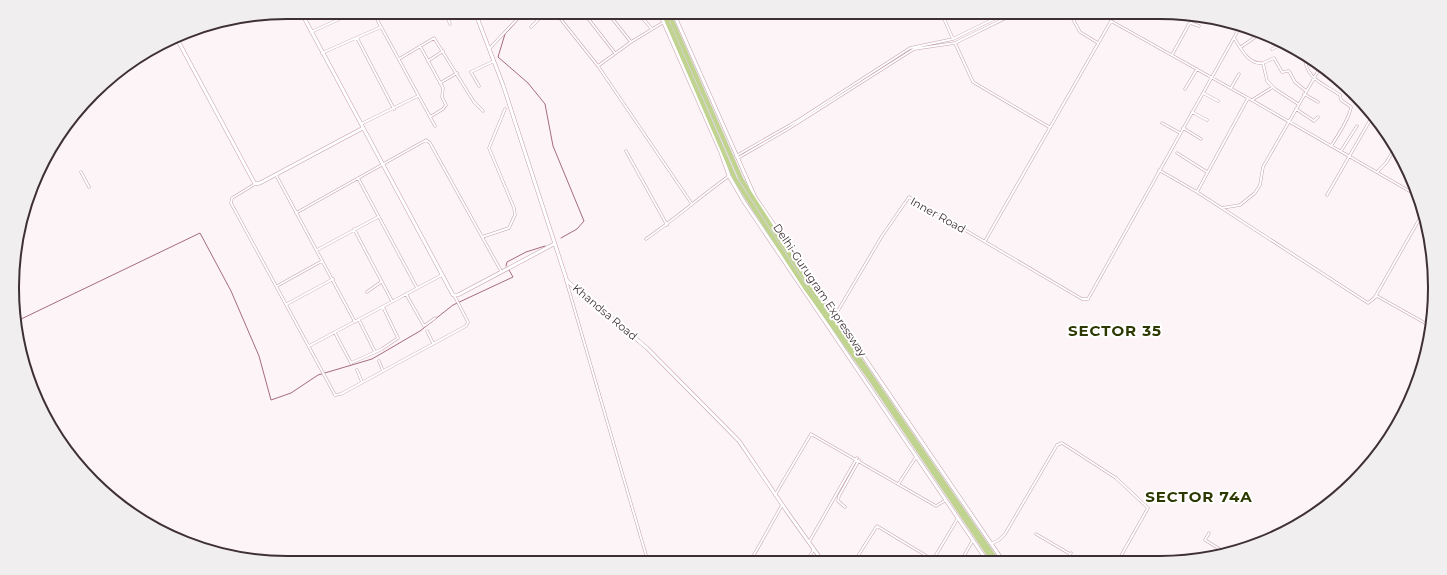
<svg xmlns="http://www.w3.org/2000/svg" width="1447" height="575" font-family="Montserrat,sans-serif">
  <rect width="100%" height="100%" fill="#fcf4f6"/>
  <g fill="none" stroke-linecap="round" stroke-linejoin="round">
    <!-- stream -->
    <path stroke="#a66b80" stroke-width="1" d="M518,20L505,34L498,57L528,83L545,104L553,146L584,221L577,229L561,238
      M506,266L507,262L526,252L545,246
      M17,321L200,233L231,291L259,356L271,400L291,393L318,375L372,359L420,331L453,305L513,277L509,270"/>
    <!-- street casing -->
    <g stroke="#c5a1ad" stroke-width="3">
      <path id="street" d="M373,12L435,126
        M445,12L450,24
        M555,12L598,66
        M583,12L615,53
        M607,12L631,42
        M637,12L652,29
        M941,12L953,39
        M1069,12L1080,32L1098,43
        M664,22L631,42L598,66L692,204
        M531,27L546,12
        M311,32L355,12
        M357,38L394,109
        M1234,38C1241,48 1248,65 1263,63L1267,81L1275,89L1298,104
        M955,43L973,82L1049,127
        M420,46L443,88L442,97L446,105L443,109L430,117
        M1241,47L1261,33
        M489,49L524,12
        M1272,49L1285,43
        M322,53L381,27
        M1304,54C1306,79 1320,82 1340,95L1341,100L1351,107C1350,116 1337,137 1331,146
        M1172,55L1189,24L1191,23L1199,26
        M399,59L434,38L474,102L483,111
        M428,61L443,51
        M1263,63L1274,58L1282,72L1289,71L1295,82L1306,91
        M440,83L457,73
        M479,86L471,72L494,61
        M1231,88L1239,74
        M1185,89L1197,69
        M1203,93L1218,101
        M1304,94L1318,102
        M1350,98L1352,92
        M1252,100L1273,87
        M1296,109L1314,121L1318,117
        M1192,112L1207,120
        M1162,123L1180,133
        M361,124L418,96
        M1183,128L1201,139
        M626,151L667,225
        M1341,151L1357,126
        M1177,153L1207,172
        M736,156L797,121L910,48L953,39L1008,12
        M738,158L788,129L914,49L955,43L1018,12
        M1159,170L1197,192L1368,303L1377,296L1432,327
        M81,172L89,187
        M1377,172L1386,163L1395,148
        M276,175L355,322
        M358,178L417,288
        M255,184L232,198L231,203L335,395L341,394L466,326L468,322L454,295
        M1197,192L1248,98
        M1327,195L1373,115
        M1222,208L1240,205L1255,193L1260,185L1263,167L1321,66
        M296,213L426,140L430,143L501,271
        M354,229L392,301
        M482,237L509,228L515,215L514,208L489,148L505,109
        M646,239C675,219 701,196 729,176
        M985,241L1111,21L1248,98L1418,196
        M317,250L378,217
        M566,280L648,562
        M277,286L322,261
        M367,292L381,282
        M406,294L424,326L435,318
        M1375,297L1424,211
        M287,304L333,279
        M836,314L882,236L909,197L1082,299H1088L1241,25
        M359,320L375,352
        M427,331L433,343
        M335,333L351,363L382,349L398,338L383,307
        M309,346L442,275
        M379,361L383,371
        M357,370L362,382
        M899,483L916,457
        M775,495L811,434L936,506L946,500
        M845,507L838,501L839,496L859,460
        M1209,533L1205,540L1226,553
        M1036,534L1070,554
        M809,542L857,458
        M991,544L999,540L1005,534L1057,445L1062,443L1116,478L1148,508L1118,561
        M933,560L958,518
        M714,561L715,562
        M961,561L973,540
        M1066,561L1071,553
        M750,562L782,505
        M806,562L814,549
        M854,562L877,526L935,561"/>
    </g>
    <!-- secondary casing -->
    <g stroke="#c5a1ad" stroke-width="4">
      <path id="secondary" d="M301,12L453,295H458L554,244
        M475,12L503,85L567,281L647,348L739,441L788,513L823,562
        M659,12L721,153L729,176L744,202L987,561
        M673,12L755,197L1003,561
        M176,37L255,184L260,183L363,128"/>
    </g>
    <!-- highway casing -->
    <g stroke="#d5d1d2" stroke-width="5">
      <path id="highway" d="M663,12L735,179L804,286L869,377L993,561
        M668,12L741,179L809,285L997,561"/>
    </g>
    <!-- street -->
    <use href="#street" stroke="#fff" stroke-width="2"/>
    <!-- secondary -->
    <use href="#secondary" stroke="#fff" stroke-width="3"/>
    <!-- highway -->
    <use href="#highway" stroke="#c0d490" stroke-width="4"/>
  </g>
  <g text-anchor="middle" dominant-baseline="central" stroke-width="4" stroke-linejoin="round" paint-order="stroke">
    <!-- street labels -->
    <g font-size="11" fill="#3e3034" stroke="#fff">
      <text transform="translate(938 215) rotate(29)">Inner Road</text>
      <text transform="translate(820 290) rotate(56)">Delhi-Gurugram Expressway</text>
      <text transform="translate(605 312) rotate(40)">Khandsa Road</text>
    </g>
    <!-- district labels -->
    <g font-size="15" font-weight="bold" letter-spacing="1" fill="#2c3900" stroke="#fff">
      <text x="1115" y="330">SECTOR 35</text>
      <text x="1199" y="496">SECTOR 74A</text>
    </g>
  </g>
  <!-- crop -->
  <path d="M0 0H1447V575H0ZM287 19H1160A268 268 0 0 1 1428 287V288A268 268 0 0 1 1160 556H287A268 268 0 0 1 19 288V287A268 268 0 0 1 287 19Z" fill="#f0eeef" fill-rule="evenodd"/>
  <path fill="none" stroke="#3e3034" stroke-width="2" d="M287 19H1160A268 268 0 0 1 1428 287V288A268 268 0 0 1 1160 556H287A268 268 0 0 1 19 288V287A268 268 0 0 1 287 19Z"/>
</svg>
